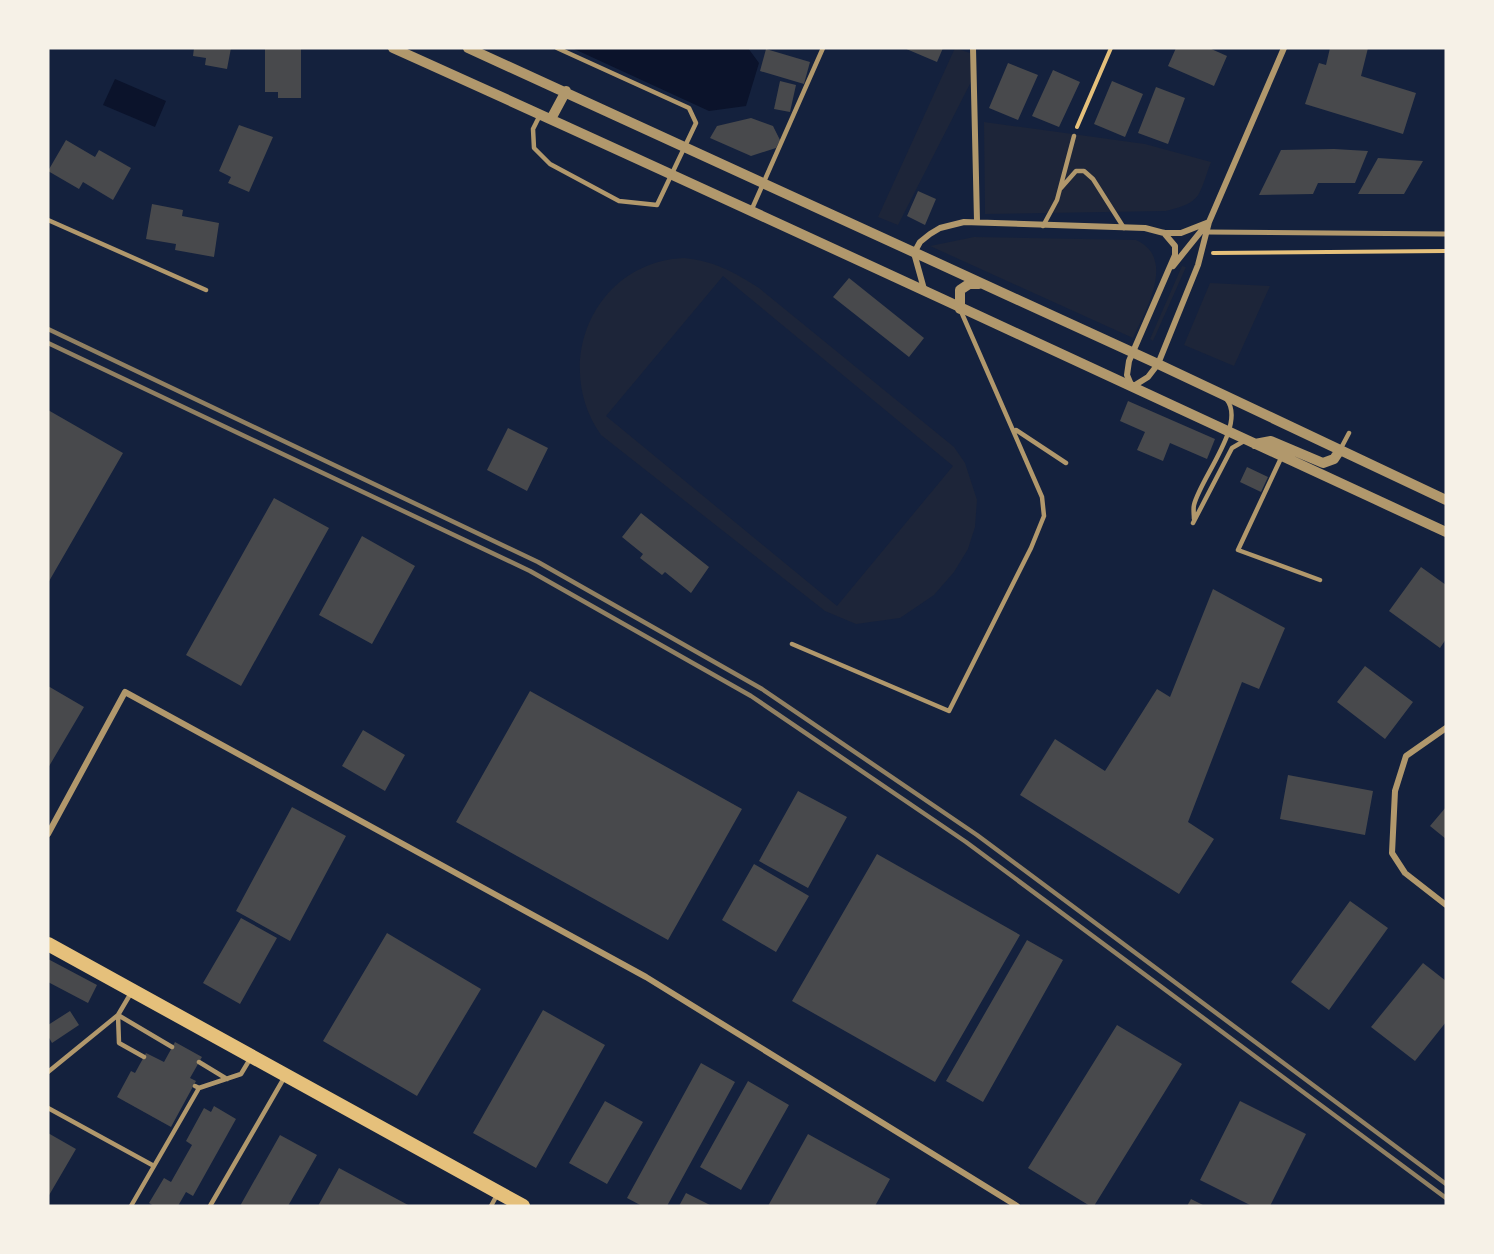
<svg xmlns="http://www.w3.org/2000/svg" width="1494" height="1254" font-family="'IBM Plex Serif',serif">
  <rect width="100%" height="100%" fill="#14213d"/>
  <!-- green -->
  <path fill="#1d2539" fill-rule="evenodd" d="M955,48L970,53L972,80L898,225L878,217Z
    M984,122L1145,144L1211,162C1198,196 1203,202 1166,211L985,214Z
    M974,237L1136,240C1177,258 1145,312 1133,338L930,246Z
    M684,258C714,261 734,272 759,288L954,447L965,463L977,500L975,527L968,549L954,572L934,595L900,618L856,624L825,611L601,435C551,364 594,262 684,258ZM723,276L953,466L837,606L606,416Z
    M1182,266L1186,267L1153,341L1150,339Z
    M1210,283L1270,286L1234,366L1184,345Z"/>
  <!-- water -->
  <path fill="#0b132b" d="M572,48H748L759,63L746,106L709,111Z
    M115,79L166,101L155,127L103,105Z"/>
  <!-- building -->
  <path fill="#48494c" d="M194,48H231L227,69L205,65L206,58L193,56Z
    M265,48H301V98H278V92H265Z
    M904,48H943L937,62Z
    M1176,48H1209L1227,56L1214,86L1168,66Z
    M1330,48H1368L1361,76L1416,93L1403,134L1305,104L1319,63L1326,65Z
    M766,49L810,62L804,84L760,71Z
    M1008,63L1038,75L1018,120L989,108Z
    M1053,70L1080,82L1059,127L1032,116Z
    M780,81L796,85L790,112L774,109Z
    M1112,81L1143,94L1125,137L1094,124Z
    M1156,87L1185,98L1168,144L1138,133Z
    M751,118L773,126L780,140L776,148L751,156L710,138L717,126Z
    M239,125L273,137L249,192L228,183L231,177L219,171Z
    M66,140L95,157L99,150L131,168L113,200L83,182L79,189L48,171Z
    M1334,149L1368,151L1355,183H1318L1313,194L1259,195L1281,150Z
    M1378,158L1423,161L1404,194H1358Z
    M918,191L936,199L925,225L907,216Z
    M152,204L183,210L182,216L219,223L214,257L175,250L176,244L146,239Z
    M849,278L924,338L909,357L833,297Z
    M1128,401L1215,439L1207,459L1170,443L1163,461L1137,450L1145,432L1120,421Z
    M48,410L123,453L48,583Z
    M508,428L548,448L527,491L487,470Z
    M1247,467L1268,477L1261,492L1240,482Z
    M274,498L329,528L241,686L186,655Z
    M641,513L709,567L691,593L665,572L662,575L640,558L643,554L622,537Z
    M362,536L415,566L372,644L319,615Z
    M1421,567L1446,585V639L1440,648L1389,611Z
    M1213,589L1285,628L1259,689L1242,682L1188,822L1214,839L1179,894L1020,795L1055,739L1105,771L1157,689L1170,697Z
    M1365,666L1413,702L1385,739L1337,702Z
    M48,686L84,707L48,768Z
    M530,691L742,809L668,940L456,822Z
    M363,730L405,755L385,791L342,766Z
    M1288,775L1373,791L1365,835L1280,819Z
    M798,791L847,817L808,888L759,861Z
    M292,807L346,836L290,941L236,911Z
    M1446,807V839L1430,826Z
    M877,854L1020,935L935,1082L792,1001Z
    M754,864L809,896L776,952L722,920Z
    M1350,901L1388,928L1329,1010L1291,982Z
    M241,918L277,938L240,1004L203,983Z
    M387,933L481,989L417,1096L323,1041Z
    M1027,940L1063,960L983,1102L946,1081Z
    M48,959L97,985L88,1003L48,982Z
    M1423,963L1446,981V1022L1415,1061L1371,1027Z
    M543,1010L605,1045L536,1168L473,1133Z
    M70,1011L79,1025L52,1043L48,1036V1025Z
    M1117,1025L1182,1064L1094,1206H1090L1028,1168Z
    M175,1042L202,1057L190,1078L196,1081L171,1127L117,1097L131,1071L135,1073L146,1053L164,1062Z
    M701,1063L735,1082L667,1206H642L627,1198Z
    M748,1081L789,1105L741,1190L700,1167Z
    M605,1101L643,1122L607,1184L569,1163Z
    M1240,1101L1306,1134L1270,1206H1252L1200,1180Z
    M214,1106L236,1119L193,1196L186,1192L178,1206H154L149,1203L164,1178L171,1182L192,1145L186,1141L204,1108L211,1112Z
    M48,1133L76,1149L48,1197Z
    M808,1134L890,1179L875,1206H768Z
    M280,1135L317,1155L288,1206H240Z
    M339,1168L410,1206H318Z
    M686,1193L712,1206H679Z
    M1191,1199L1205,1206H1187Z"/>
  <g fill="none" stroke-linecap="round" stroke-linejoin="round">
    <!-- path -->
    <path stroke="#e5c07b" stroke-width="4" d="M1077,127L1111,48
      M1213,253L1446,251"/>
    <!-- service -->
    <path stroke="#b1986c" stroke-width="4.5" d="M540,115L533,129L534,148L550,164L619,201L657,205L696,123L689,108L557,48
      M1061,188L1076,171H1084L1093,179L1124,228
      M751,211L823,48
      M48,220L206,290
      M1043,226L1057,200L1074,136
      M1016,430L1066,463
      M1340,450L1349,433
      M1282,456L1238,550L1320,580
      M1194,519C1194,515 1193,509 1194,505C1200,479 1246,425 1227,400
      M1193,523L1232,448L1244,441
      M792,644L949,711L1031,548L1044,516L1042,497L960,309
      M131,993L118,1015L119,1043L144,1057
      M199,1062L227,1079
      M48,1072L118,1015L172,1047
      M195,1086L199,1088L241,1074L250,1059
      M48,1108L154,1166
      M131,1206L199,1088
      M210,1206L284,1078
      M491,1206L497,1195"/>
    <!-- pedestrian -->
    <path stroke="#b1986c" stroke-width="5" d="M1206,232L1446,234"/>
    <!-- minor -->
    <path stroke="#b1986c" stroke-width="6" d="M973,48L977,221
      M1164,233L1175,246V255L1129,361L1127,375L1132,387L1148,377L1158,364L1198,265L1209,222L1284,48
      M1173,266L1206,225
      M924,289L914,253L920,242L930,234L940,228L964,222L1145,228L1164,233H1181L1209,222
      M1446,728L1406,756L1395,791L1392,853L1405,873L1446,905
      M48,834L125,692L646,977L1017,1206"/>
    <!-- tertiary -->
    <path stroke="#b1986c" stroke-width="10" d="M393,48C745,206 1095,370 1446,532
      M468,48L1158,364L1446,500
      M551,119L566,91
      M960,309V290L969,284H979
      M1255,444L1271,441L1323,463L1334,459L1340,450"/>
    <!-- primary -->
    <path stroke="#e5c07b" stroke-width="14" d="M48,944L523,1206"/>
    <!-- rail -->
    <path stroke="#918062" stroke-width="4.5" d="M48,329L538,562L762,689L977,835L1446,1184
      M48,343L530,571L751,696L966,842L1446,1198"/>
  </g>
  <!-- border -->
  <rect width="1494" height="1254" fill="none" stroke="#f6f1e7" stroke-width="99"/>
</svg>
